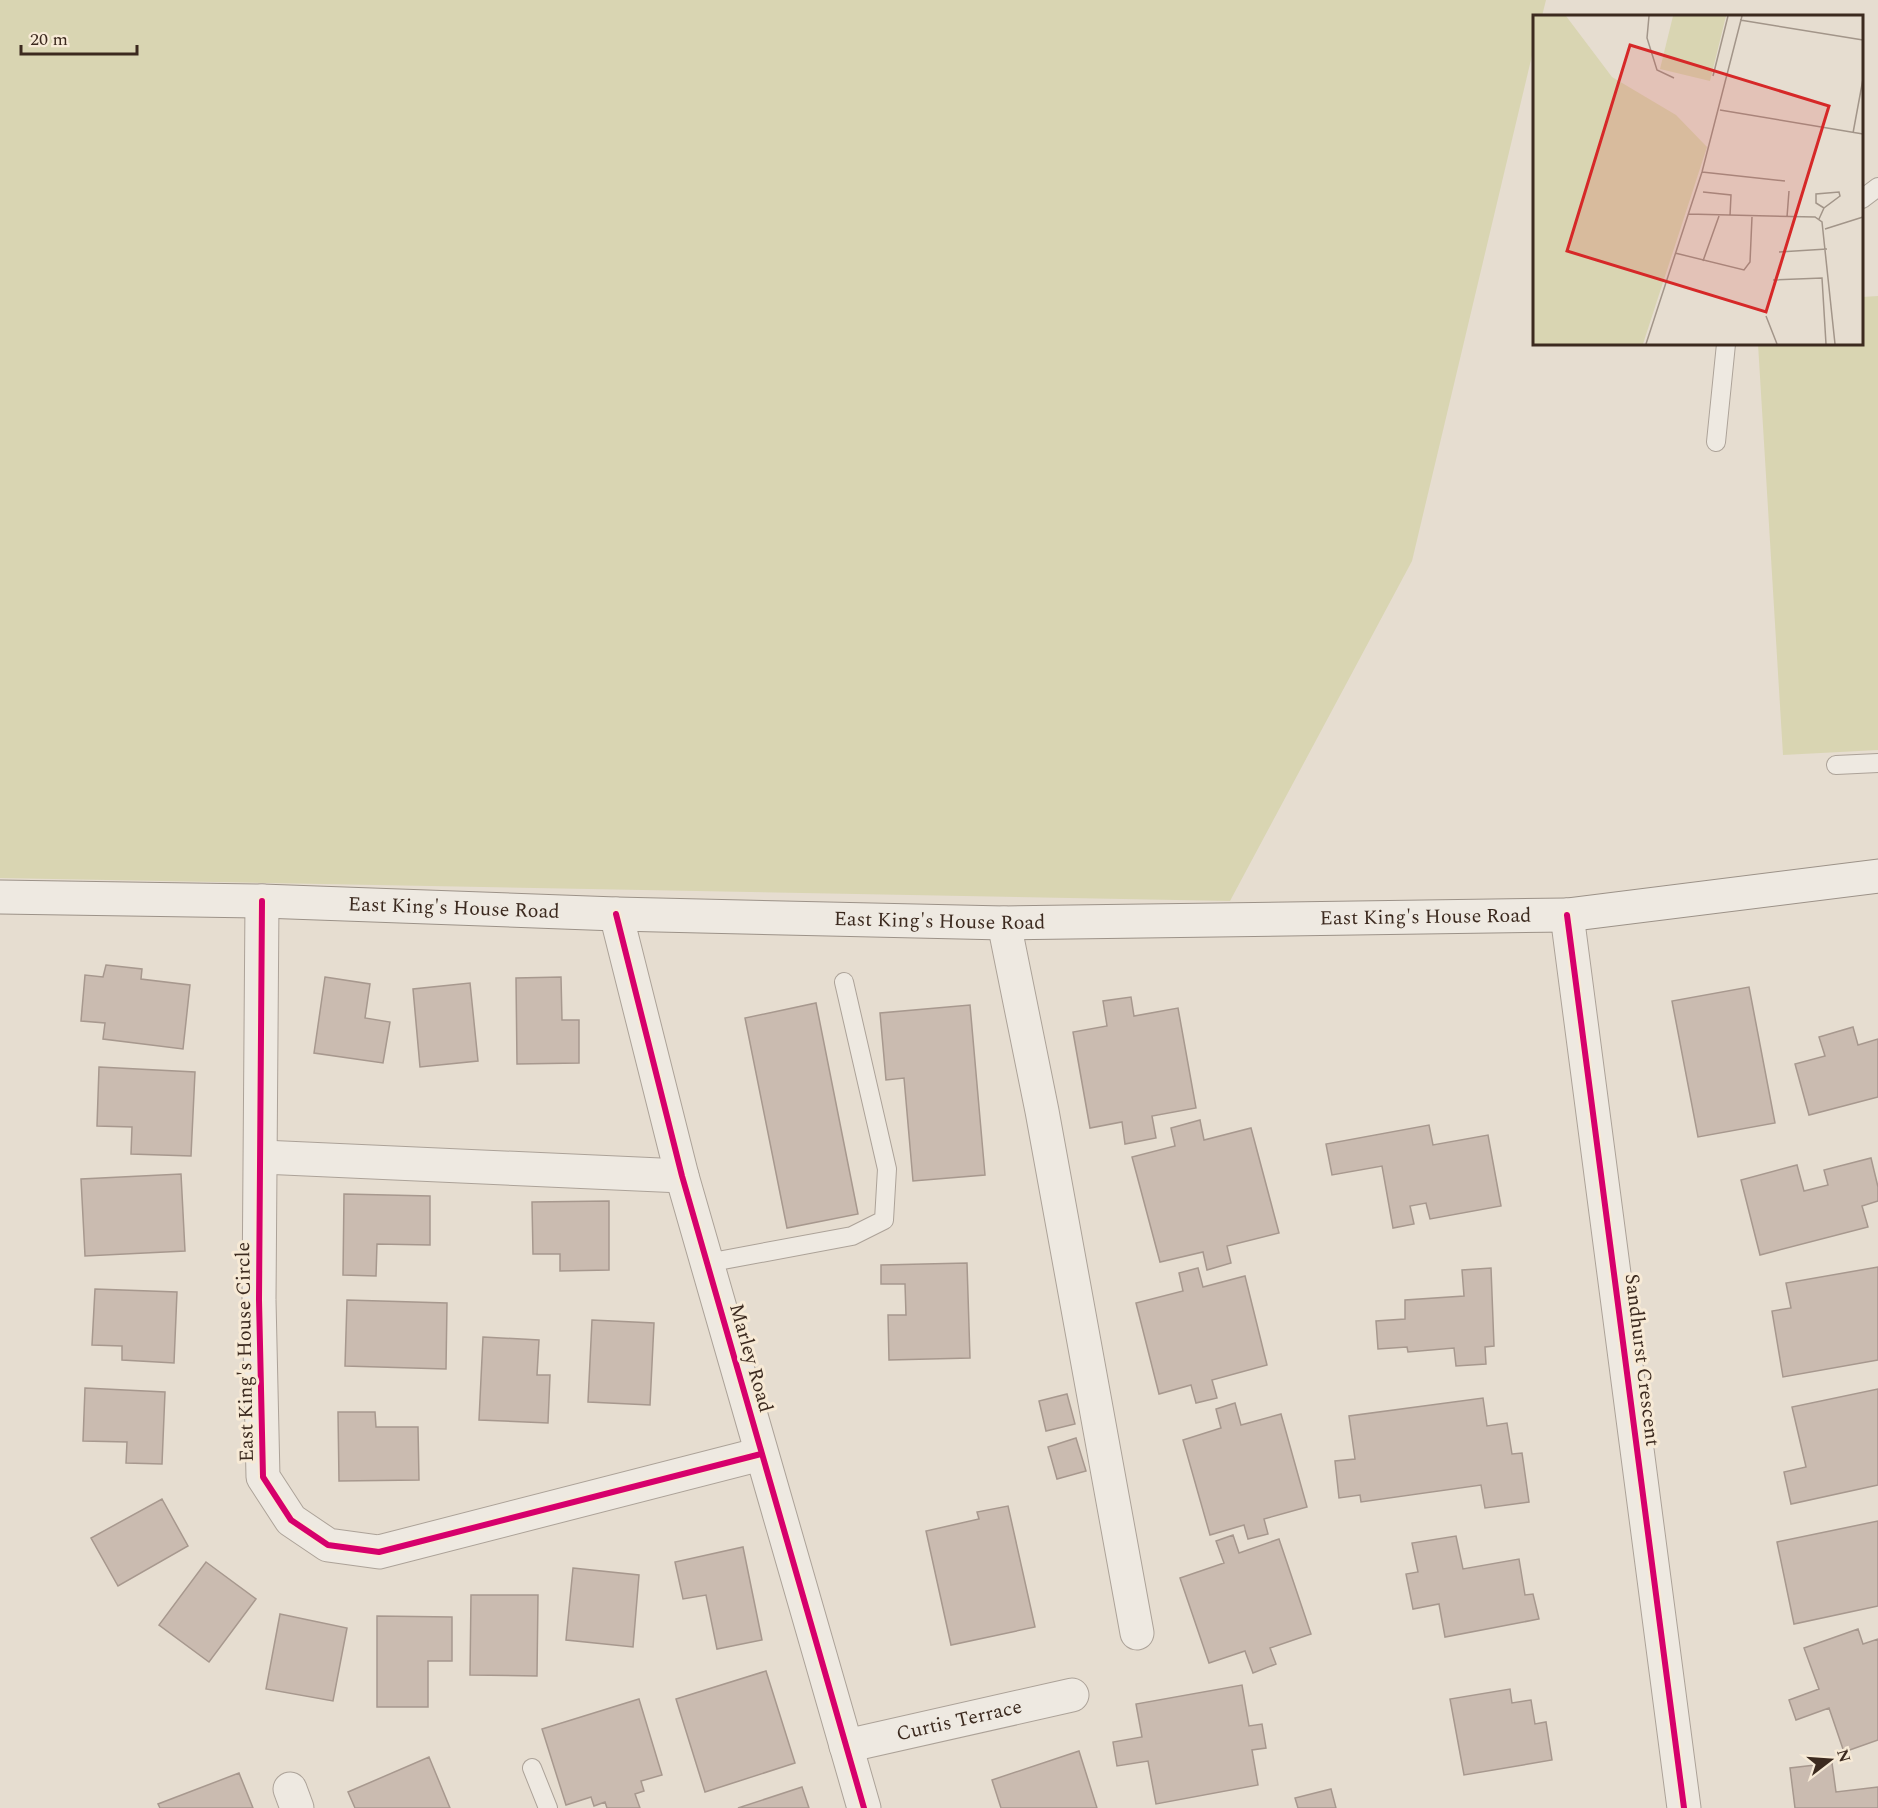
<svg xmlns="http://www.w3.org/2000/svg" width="1878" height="1808" font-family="Spectral,serif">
  <rect width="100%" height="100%" fill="#e6ddd0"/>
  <!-- green -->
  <path fill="#d9d5b2" d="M0,0H1546L1542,16H1534V47L1412,561L1230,901L0,878Z
    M1878,296V750L1783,755L1758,344H1862V297Z"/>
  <!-- building -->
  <path fill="#cabbb0" stroke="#a7988e" stroke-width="1.5" d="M106,965L142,969L141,979L190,985L183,1049L103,1039L105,1023L81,1021L85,975L103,977Z
    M325,977L370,984L365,1018L390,1022L383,1063L314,1053Z
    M561,977L562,1020H579V1063L517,1064L516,978Z
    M470,983L478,1061L420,1067L413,989Z
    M1749,987L1775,1123L1698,1137L1672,1001Z
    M1131,997L1134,1016L1178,1008L1196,1108L1152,1116L1156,1138L1125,1144L1122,1122L1090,1128L1073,1032L1107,1026L1103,1001Z
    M816,1003L858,1214L787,1228L745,1018Z
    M970,1005L985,1175L913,1181L904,1078L886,1080L880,1013Z
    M1853,1027L1858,1045L1878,1039V1097L1809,1115L1795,1064L1825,1056L1819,1037Z
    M99,1067L195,1072L191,1156L131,1154L132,1127L97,1126Z
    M1200,1120L1204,1140L1251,1128L1279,1233L1227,1246L1231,1263L1207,1270L1203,1252L1160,1262L1132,1157L1175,1146L1171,1128Z
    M1429,1125L1433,1145L1488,1135L1501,1206L1430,1219L1426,1203L1410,1206L1414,1224L1393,1228L1382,1166L1332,1175L1326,1144Z
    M1871,1158L1878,1187V1201L1862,1206L1868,1227L1760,1255L1741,1180L1797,1165L1804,1191L1828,1185L1824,1170Z
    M181,1174L185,1251L85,1256L81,1179Z
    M344,1194L430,1196V1245L377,1244L376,1276L343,1275Z
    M609,1201V1270L560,1271V1254H533L532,1202Z
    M967,1263L970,1358L889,1360L888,1315H906L905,1284H881V1265Z
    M1878,1267V1360L1783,1377L1772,1311L1791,1308L1786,1283Z
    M1198,1268L1203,1287L1245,1276L1267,1365L1212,1380L1217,1398L1196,1403L1191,1385L1159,1394L1136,1303L1183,1291L1179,1273Z
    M1491,1268L1494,1346L1485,1347L1486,1364L1456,1366L1454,1348L1408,1352L1407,1347L1378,1349L1376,1321L1405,1319V1300L1464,1296L1462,1270Z
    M95,1289L177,1292L174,1363L122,1360V1346L92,1345Z
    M347,1300L447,1303L446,1369L345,1366Z
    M592,1320L654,1323L650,1405L588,1402Z
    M483,1337L539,1340L537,1375H550L548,1423L479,1420Z
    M85,1388L165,1392L162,1464L126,1463L127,1442L83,1441Z
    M1878,1389V1485L1791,1504L1784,1472L1806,1467L1792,1407Z
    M1067,1394L1075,1424L1046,1431L1039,1401Z
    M1483,1398L1487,1426L1507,1423L1512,1454L1522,1453L1529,1502L1485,1508L1481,1485L1361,1502L1360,1495L1339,1498L1335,1461L1355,1459L1349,1416Z
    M1235,1403L1241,1425L1281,1414L1307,1507L1264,1519L1268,1534L1248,1539L1244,1525L1210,1535L1183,1440L1221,1428L1216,1409Z
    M338,1412H375L376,1427H418L419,1480L339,1481Z
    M1076,1438L1086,1471L1057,1479L1048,1447Z
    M162,1499L188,1546L118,1586L91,1538Z
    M1008,1506L1035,1627L951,1645L926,1531L979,1519L977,1512Z
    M1878,1521V1606L1794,1624L1777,1542Z
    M1233,1535L1239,1553L1279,1539L1311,1634L1270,1648L1276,1664L1253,1673L1245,1651L1209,1663L1180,1578L1224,1563L1216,1541Z
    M1456,1536L1463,1569L1519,1559L1525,1595L1533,1594L1539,1619L1445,1637L1439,1604L1413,1609L1406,1574L1418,1572L1412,1543Z
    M743,1547L762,1640L717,1649L706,1595L683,1599L675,1562Z
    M206,1562L256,1599L209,1662L159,1625Z
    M573,1568L639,1575L633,1647L566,1640Z
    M471,1595H538L537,1676L470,1675Z
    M280,1614L347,1628L333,1701L266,1689Z
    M377,1616L452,1617V1661H428V1707H377Z
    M1858,1629L1863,1644L1878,1639V1740L1844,1752L1829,1708L1796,1720L1789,1700L1819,1689L1804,1648Z
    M766,1671L795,1763L705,1792L676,1699Z
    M1242,1685L1249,1726L1262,1724L1266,1748L1252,1750L1258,1785L1156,1804L1148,1761L1117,1766L1113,1742L1142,1737L1136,1704Z
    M1510,1689L1512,1703L1531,1700L1535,1724L1546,1722L1552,1760L1464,1775L1450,1699Z
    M639,1699L662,1775L641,1781L644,1791L635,1794L640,1808H607L605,1802L594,1806L591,1797L566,1805L542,1729Z
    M1079,1751L1097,1808H1001L992,1780Z
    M429,1757L450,1808H355L348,1792Z
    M1832,1763L1836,1792L1878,1787V1808H1795L1790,1768Z
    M239,1773L253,1808H160L158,1804Z
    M802,1787L809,1808H738Z
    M1331,1789L1336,1808H1298L1295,1798Z"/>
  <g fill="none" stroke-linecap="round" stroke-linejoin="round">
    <!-- service casing -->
    <g stroke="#aca298" stroke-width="20">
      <path id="service" d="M1862,199L1878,187
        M1716,442L1726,344
        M1836,765L1878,763
        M707,1263L852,1236L884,1220L887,1169L844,982
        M532,1768L548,1808"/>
    </g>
    <!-- minor casing -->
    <g stroke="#aca298" stroke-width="35">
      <g id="minor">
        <path d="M262,901L259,1300L263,1477L291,1520L328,1545L379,1552L761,1454"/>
        <path d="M616,914L682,1176L864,1808"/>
        <path d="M1567,915L1684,1808"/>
        <path d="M1004,923L1042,1111L1137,1633"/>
        <path d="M262,1157L682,1176"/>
        <path id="s1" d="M846,1746L1072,1695"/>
        <path d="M290,1789L297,1808"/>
      </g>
    </g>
    <!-- secondary casing -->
    <g stroke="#9c9288" stroke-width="35">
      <g id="secondary">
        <path id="s2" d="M0,897L262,901L616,914L1004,923L1567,915L1878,876"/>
      </g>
    </g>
    <!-- service -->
    <use href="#service" stroke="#eee9e1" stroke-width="18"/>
    <!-- minor -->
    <use href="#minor" stroke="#eee9e1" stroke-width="33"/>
    <!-- secondary -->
    <use href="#secondary" stroke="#eee9e1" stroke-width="33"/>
    <!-- cycleway casing -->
    <g stroke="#f7ead6" stroke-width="10">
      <path id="cycleway" d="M262,901L259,1300L263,1477L291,1520L328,1545L379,1552L761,1454
        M616,914L682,1176L864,1808
        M1567,915L1684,1808"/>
    </g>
    <!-- cycleway -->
    <use href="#cycleway" stroke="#d6006c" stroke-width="6"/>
  </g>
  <g text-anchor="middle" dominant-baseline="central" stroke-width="6" stroke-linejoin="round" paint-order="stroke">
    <!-- street labels -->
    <g font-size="20" fill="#3c2a1f" stroke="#f7ead6">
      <text stroke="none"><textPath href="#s2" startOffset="454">East King's House Road</textPath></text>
      <text stroke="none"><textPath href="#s2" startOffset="1426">East King's House Road</textPath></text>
      <text stroke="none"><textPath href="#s2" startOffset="940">East King's House Road</textPath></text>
      <text transform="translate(245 1352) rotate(-91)">East King's House Circle</text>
      <text transform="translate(751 1358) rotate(74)">Marley Road</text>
      <text transform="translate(1642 1360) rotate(83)">Sandhurst Crescent</text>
      <text stroke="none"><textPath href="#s1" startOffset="116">Curtis Terrace</textPath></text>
    </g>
  </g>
  <!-- overview -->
  <g transform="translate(1533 15)">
    <rect width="330" height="330" fill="#e6ddd0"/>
    <path d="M0,1H33L79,62L143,100L174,132L110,329H0ZM140,1H193L177,66L127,54Z" fill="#d9d5b2"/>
    <path fill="none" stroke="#a29589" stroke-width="1.5" d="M116,1L114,23L124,55L141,63M207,5L330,25M180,61L195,1M187,95L330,119M320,118L330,64M169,157L252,166M170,177L198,180L197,201M155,199L282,202L289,207L302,329M254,202L256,176M286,204L291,193L307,181L306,177L283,179V188L291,193M292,214L330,202M246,237L294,234M142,238L211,255L217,247L219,202M170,246L186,201M240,265L289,263L293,329M233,301L244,329M113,329L169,157L209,1"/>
    <path fill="#d62828" fill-opacity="0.15" stroke="#d62828" stroke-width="3" d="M97,30L296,91L233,297L34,236Z"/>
    <rect width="330" height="330" fill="none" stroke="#3c2a1f" stroke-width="3"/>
  </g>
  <!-- north arrow -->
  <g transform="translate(1830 1760) rotate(73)" stroke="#f7ead6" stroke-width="4.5" paint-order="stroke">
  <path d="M0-4.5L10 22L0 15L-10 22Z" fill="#3c2a1f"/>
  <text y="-9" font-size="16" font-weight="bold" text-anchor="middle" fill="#3c2a1f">N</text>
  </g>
  <!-- scale -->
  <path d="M21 45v9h116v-9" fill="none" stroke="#3c2a1f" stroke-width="3"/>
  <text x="30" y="45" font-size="18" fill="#3c2a1f" stroke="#f7ead6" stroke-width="4.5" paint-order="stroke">20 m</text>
</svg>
